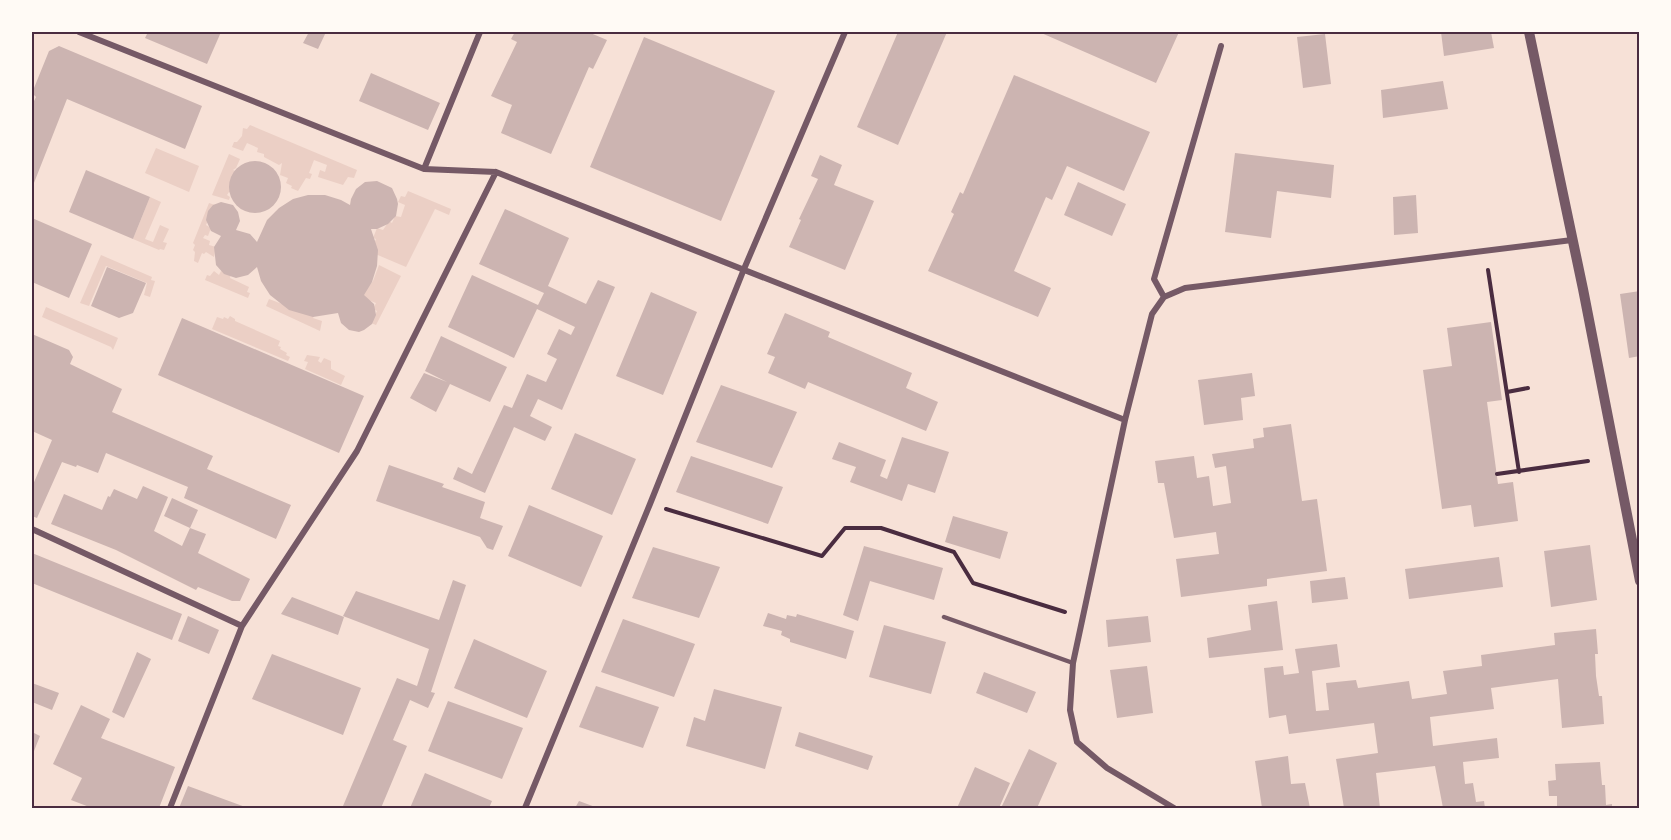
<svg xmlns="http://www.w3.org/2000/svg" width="1671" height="840" font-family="Quicksand,sans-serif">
  <rect width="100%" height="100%" fill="#f7e1d7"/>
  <!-- green -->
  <path fill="#ebcfc5" d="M250,125L357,170L354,178L348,177L343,185L318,177L320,170L325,172L327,165L314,160L309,173L312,174L310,179L306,178L298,191L291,188L292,186L286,183L288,178L280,175L282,163L279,165L264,157V154L257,152L258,148L247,143L243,151L232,147L234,142H237L242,136L243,128L247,129Z
    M156,148L199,166L189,192L145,173Z
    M229,154L240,159L236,168L233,170L239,172L233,182L236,183L232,193L229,192L227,195L230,197L229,200L212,195Z
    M408,191L451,209L449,215L435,209L406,267L373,253V246L376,239L373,238L377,228L383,230L389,221L392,223L395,216L401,217L405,205L398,202L401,196L405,197Z
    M150,197L161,202L145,239L153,242L160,225L169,229L163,242L167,243L164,250L160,249L159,250L133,239Z
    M209,203L215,205L206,225L211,228L208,236L205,235L203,238L210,241L209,245L216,247L214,257L206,252L204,254L202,253L198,263L194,261L195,252L193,250L195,245L193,243Z
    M101,255L152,277L151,280L155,281L150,297L144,295L147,283L106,266L89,306L80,303Z
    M379,265L401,276L376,325L371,323L377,311L373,309L376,303L360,297L373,281Z
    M214,271L219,275L221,271L231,274L230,278L249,287L247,292L250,293L248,298L205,280L207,275L210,276Z
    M269,299L314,316L313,318L322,321L320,331L266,306Z
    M46,307L118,338L113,350L111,347L42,317Z
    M230,316L235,319V321L280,341L278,346L281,347L280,349L287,353L286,355L290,357L288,361L212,329L217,317L223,319L224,317L228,319Z
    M307,355L320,357L318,361L321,363L324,358L331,361V369L345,376L341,385L305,369L308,362L304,361Z"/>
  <!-- building -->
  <path fill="#ccb4b1" d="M148,32H221L207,64L145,38Z
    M309,32H326L318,49L303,43Z
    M515,32H588L607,40L593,69L589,67L551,154L501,133L512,105L491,96L517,42L511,39Z
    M898,32H947L898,145L857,127Z
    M1039,32H1179L1156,83Z
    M1441,32H1491L1494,48L1444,56Z
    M1325,34L1331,84L1303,88L1297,37Z
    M644,37L775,91L721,221L590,167Z
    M59,46L202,106L185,149L67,99L32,188V103H33L36,97L32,93L49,51Z
    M371,73L440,103L428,130L359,101Z
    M1014,75L1150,132L1124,191L1067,166L1052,200L1046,197L1014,271L1051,288L1038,317L928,271L954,214L951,212L960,192L963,194Z
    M1443,81L1448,109L1383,118L1381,90Z
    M1235,153L1334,165L1331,198L1277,191L1271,238L1225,232Z
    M820,155L842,165L834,185L874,201L845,270L789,247L801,220L799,219L818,179L811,176Z
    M229 187a26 26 0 1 1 52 0a26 26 0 1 1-52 0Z
    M86,170L150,197L133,239L69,212Z
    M377,181L392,188L397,199L398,204L396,216L388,224L377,229H371L378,250L377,266L372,282L364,295L374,304L376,315L372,324L364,330L359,332L349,330L341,323L338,313L313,317L289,310L270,295L261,281L257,267L248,275L236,278L224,274L216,265L214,247L221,236L211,231L206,220L208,211L213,205L221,202L233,205L238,212L240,221L236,230L250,234L257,242L267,220L279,208L293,199L308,195H325L341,200L350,205L351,199L356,189L365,182Z
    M1078,182L1126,204L1112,236L1064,215Z
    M1416,195L1418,233L1394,235L1393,197Z
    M505,209L569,238L548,286L586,304L598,280L615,287L562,410L538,399L530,416L552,427L545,441L514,427L485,493L453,479L458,467L472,474L504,405L512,408L527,374L546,382L557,359L547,354L559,329L571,335L575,327L537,309L514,358L448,327L472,275L538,305L544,293L479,264Z
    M32,218L92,244L69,298L32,282Z
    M107,267L146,283L133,313L119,318L91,306Z
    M1640,291V356L1629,358L1620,294Z
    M651,292L697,312L663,395L616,376Z
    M785,313L830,332L828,337L912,373L906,388L938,402L926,431L808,382L805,389L768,373L775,357L767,354Z
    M182,318L364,396L339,453L158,375Z
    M1491,322L1502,400L1487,402L1498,484L1513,482L1518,521L1474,527L1471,505L1442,509L1423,370L1452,366L1447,328Z
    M32,334L69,350L73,357L70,364L122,389L112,412L213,456L207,469L291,505L276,539L184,498L188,487L106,453L98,473L77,465L76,467L62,462L37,518L32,516V487L52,440L32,431Z
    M441,336L507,367L490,402L450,384L436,412L410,398L424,373L447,382L425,371Z
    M1252,373L1255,396L1241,398L1243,420L1204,425L1198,380Z
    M721,385L797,412L772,468L696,442Z
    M1291,424L1302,501L1317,499L1327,571L1267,579V586L1181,597L1176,559L1219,554L1216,532L1174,538L1164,483H1158L1155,461L1194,456L1197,478L1209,476L1213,506L1231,503L1226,466L1215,468L1212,454L1254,448L1253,439L1264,437L1263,428Z
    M575,433L636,459L612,515L551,489Z
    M902,437L949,452L935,493L908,484L902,501L850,482L856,467L832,459L839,442L886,460L880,476L887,479Z
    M691,456L783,487L768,524L676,492Z
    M389,465L444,484L442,487L485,502L480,518L503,526L493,550L487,548L480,537L376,501Z
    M143,486L168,497L154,531L182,546L190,528L164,516L172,498L198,510L190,528L206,534L198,553L250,579L240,601H232L198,587L196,590L116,550L51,524L64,494L102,510L108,496L110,497L114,489L137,499Z
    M529,505L603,536L581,587L508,556Z
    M953,516L1008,532L1000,559L945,542Z
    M1590,545L1597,600L1551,607L1544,551Z
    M864,546L943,568L934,600L870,581L858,621L843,615Z
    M653,547L720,567L699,618L632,598Z
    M32,553L182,614L172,640L32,583Z
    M1499,557L1503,587L1409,599L1405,569Z
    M1345,577L1348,599L1312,603L1310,581Z
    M453,580L466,585L431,692L435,693L428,708L410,700L393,740L407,746L381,808H348L343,806L397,678L417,686L429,649L343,616L356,591L439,620Z
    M292,597L344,617L338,635L281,614Z
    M1277,601L1283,650L1209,658L1207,638L1251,630L1248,605Z
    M768,613L786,619L787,615L796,617L797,614L854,631L846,659L790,642V639L781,635L782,631L763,626Z
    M188,616L219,630L209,654L178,641Z
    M1148,616L1151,642L1108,647L1106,620Z
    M623,619L695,644L674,697L601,672Z
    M884,625L946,642L931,694L869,677Z
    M1596,629L1598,654H1595L1596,676L1599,696H1602L1604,724L1562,728L1558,679L1491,688L1494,709L1430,717L1433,746L1497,738L1499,758L1463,762L1465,784L1473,783L1476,802L1484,801L1485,808H1443L1435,766L1376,773L1380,808H1344L1336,759L1378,753L1374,723L1289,734L1286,715L1269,718L1264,668L1283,666L1284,675L1299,673L1295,649L1337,644L1340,667L1312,671L1316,711L1329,710L1326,683L1356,680L1358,688L1409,681L1412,699L1447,694L1443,671L1482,666L1481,655L1555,645L1554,633Z
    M474,639L547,671L527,718L454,688Z
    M137,652L151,659L124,718L112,712Z
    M272,654L361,688L343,735L252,699Z
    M1147,666L1153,713L1117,718L1110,670Z
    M984,672L1036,692L1027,713L976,693Z
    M32,683L59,693L52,710L32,702Z
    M596,686L659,707L643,748L579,727Z
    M714,689L782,707L765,769L686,746L694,717L705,721Z
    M448,701L523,728L502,779L428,751Z
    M81,705L110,719L101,738L175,767L159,808H92L71,800L82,778L53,764Z
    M32,732L40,736L32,756Z
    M799,732L873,756L868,770L795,746Z
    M1029,749L1057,763L1037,808H1001Z
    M1288,756L1291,784L1305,783L1310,808H1262L1255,761Z
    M1600,762L1602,785H1605L1606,805L1612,804V808H1557V796H1549L1548,781L1556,780L1555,764Z
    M975,767L1010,783L999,808H957Z
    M425,773L492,801L489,808H410Z
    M188,786L248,808H179Z
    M579,801L598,808H575Z"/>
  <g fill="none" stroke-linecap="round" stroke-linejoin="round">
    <!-- path -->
    <path stroke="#4a2c40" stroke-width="4" d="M1488,270L1519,472
      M1507,392L1528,388
      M1497,474L1588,461
      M666,509L822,556L845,528H881L954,552L973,583L1065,612"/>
    <!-- service -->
    <path stroke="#755966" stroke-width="4.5" d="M944,617L1073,663"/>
    <!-- minor -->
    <path stroke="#755966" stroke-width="6" d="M79,32L424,169L496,172L1125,420
      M424,169L480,32
      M1164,297L1185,288L1572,240
      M32,529L242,626
      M170,808L242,626L357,451L496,172
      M525,808L650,504L744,269L845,32
      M1174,808L1107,768L1077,742L1070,710L1073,663L1125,420L1152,314L1164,297L1154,279L1221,46"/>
    <!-- tertiary -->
    <path stroke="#755966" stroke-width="10" d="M1529,32L1583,289L1640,581"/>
  </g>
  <!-- border -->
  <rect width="1671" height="840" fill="none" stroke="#fffaf5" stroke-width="66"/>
  <rect x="33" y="33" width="1605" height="774" fill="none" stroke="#4a2c40" stroke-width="2"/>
</svg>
